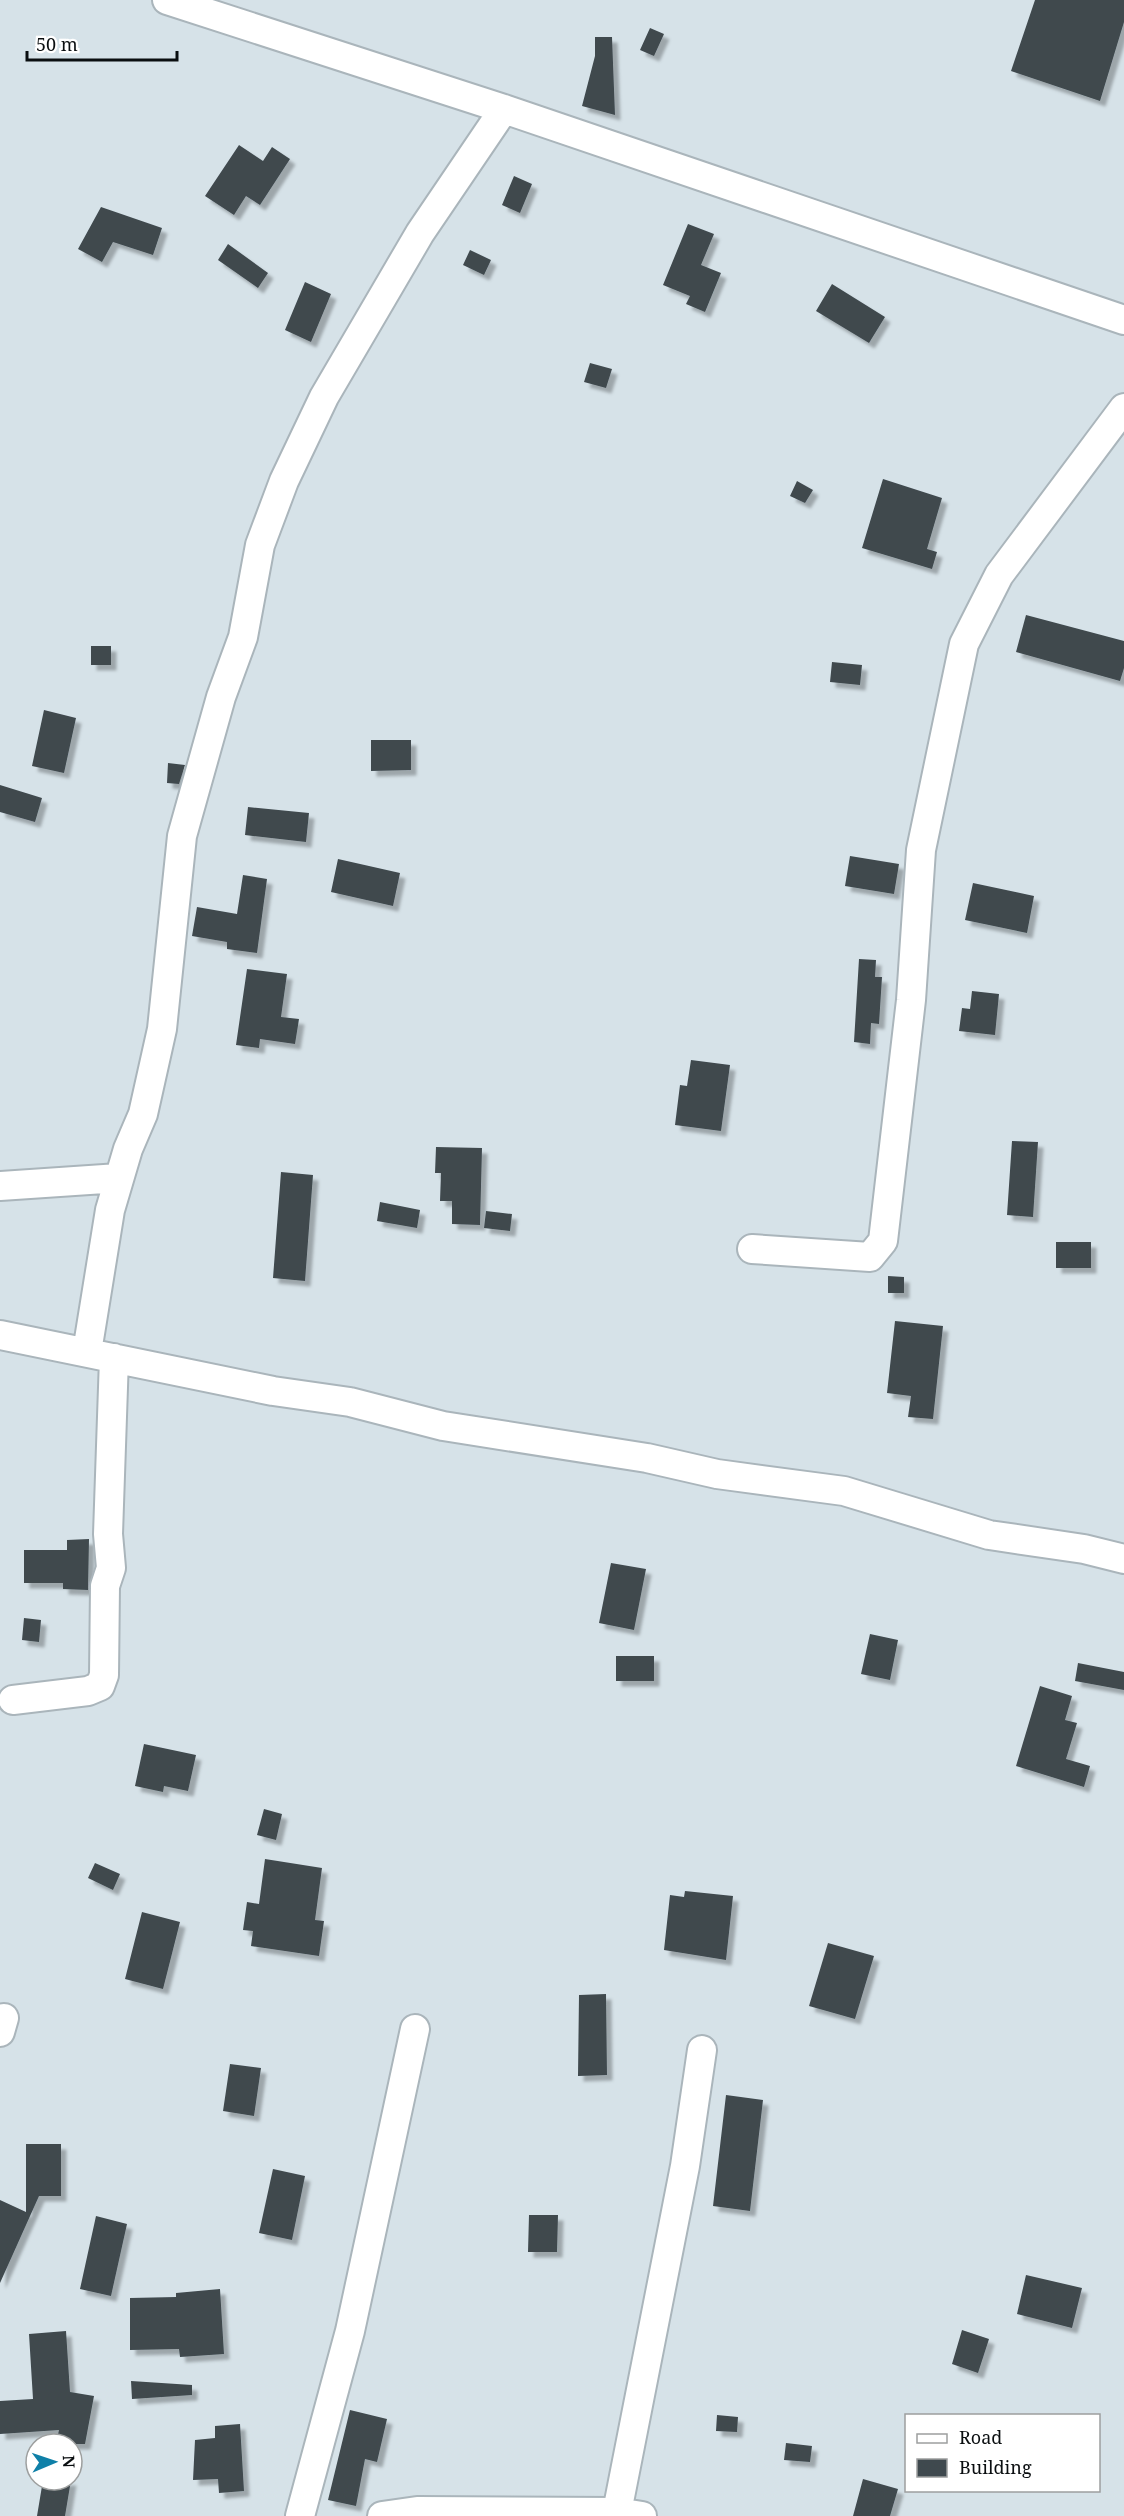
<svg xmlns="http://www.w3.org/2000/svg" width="1124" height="2516" font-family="'Noto Serif',serif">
  <defs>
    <filter id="shadow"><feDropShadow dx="5.5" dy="5.5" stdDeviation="1.5" flood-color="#0004"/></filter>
  </defs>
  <rect width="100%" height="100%" fill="#d6e2e8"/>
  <!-- building -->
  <path fill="#3f494e" filter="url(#shadow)" d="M1035,0H1124V22L1100,101L1011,71Z
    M650,28L664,34L654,56L640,50Z
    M595,37H612L615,115L582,106L595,56Z
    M239,145L263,161L272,147L290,159L260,205L246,196L234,215L205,196Z
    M514,176L532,184L520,213L502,205Z
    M101,207L162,228L153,255L113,242L102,262L78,249Z
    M688,224L714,234L701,265L721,273L705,312L686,304L690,296L663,285Z
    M228,244L268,273L258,288L218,260Z
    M470,250L491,260L484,275L463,265Z
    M305,282L331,294L311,342L285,330Z
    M832,284L885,317L869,343L816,311Z
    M590,363L612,369L606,388L584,382Z
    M883,479L942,498L927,549L937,552L932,569L862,548Z
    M797,481L813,490L805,503L790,496Z
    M1026,615L1124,641V668L1120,681L1016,652Z
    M91,646H111V665H91Z
    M832,662L862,665L860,685L830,682Z
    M44,710L76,718L64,773L32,766Z
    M371,740H411V770L371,771Z
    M168,763L185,765L179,784L167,783Z
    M0,785L42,798L35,822L0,812Z
    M248,807L309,813L306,842L245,835Z
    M850,856L899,864L894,894L845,886Z
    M338,859L400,873L393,906L331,892Z
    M243,875L267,879L257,953L227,949V942L192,936L197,907L237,914Z
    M973,883L1034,896L1027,933L965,920Z
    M859,959L876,960L875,977H882L879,1024L871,1023L870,1044L854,1042Z
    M247,969L287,974L281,1017L299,1019L295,1044L260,1039L259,1048L236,1045Z
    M972,991L999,994L995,1035L959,1031L962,1008L970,1009Z
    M691,1060L730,1065L721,1131L675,1125L680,1085L687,1086Z
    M1012,1141L1038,1142L1033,1217L1007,1215Z
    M436,1147L482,1148L480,1225L452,1224V1201H440L441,1173H435Z
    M281,1172L313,1175L305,1281L273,1278Z
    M380,1202L420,1210L417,1228L377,1221Z
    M486,1211L512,1214L510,1231L484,1228Z
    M1056,1242H1091V1268H1056Z
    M888,1276L904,1277V1293H888Z
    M895,1321L943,1326L933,1419L908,1417L911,1396L887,1393Z
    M89,1539L88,1590L63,1589V1583H24V1550H67V1540Z
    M611,1563L646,1569L634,1630L599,1623Z
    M24,1618L41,1620L39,1642L22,1640Z
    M870,1634L898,1640L890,1680L861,1674Z
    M616,1656H654V1681H616Z
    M1078,1663L1124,1672V1690L1075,1681Z
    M1040,1686L1072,1696L1065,1720L1077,1723L1066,1759L1090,1766L1084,1787L1016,1766Z
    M144,1744L196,1755L188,1791L164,1786L163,1792L135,1786Z
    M264,1809L282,1814L276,1840L257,1835Z
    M265,1859L322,1868L315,1920L324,1921L319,1956L251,1946L253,1931L243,1930L247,1902L259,1904Z
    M95,1863L120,1874L113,1890L88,1878Z
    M685,1891L733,1896L726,1960L664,1950L670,1895L684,1897Z
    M142,1912L180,1922L163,1989L125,1979Z
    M828,1943L874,1956L855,2019L809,2006Z
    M606,1994L607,2075L578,2076L579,1995Z
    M230,2064L261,2068L254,2116L223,2111Z
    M726,2095L763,2100L750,2211L713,2206Z
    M26,2144H61V2196H39L0,2283V2200L26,2212Z
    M273,2169L305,2176L292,2240L259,2233Z
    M529,2215H558L557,2252H528Z
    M96,2216L127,2224L111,2296L80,2289Z
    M1026,2275L1082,2288L1072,2328L1017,2314Z
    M220,2289L224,2354L180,2357L179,2349L130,2350V2298L176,2297V2293Z
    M962,2330L989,2339L978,2373L952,2364Z
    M66,2331L70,2392L94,2396L85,2444H56L59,2430L0,2434V2401L33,2399L29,2334Z
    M131,2381L192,2385V2395L132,2399Z
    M350,2410L387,2419L377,2462L365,2459L356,2506L328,2500Z
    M717,2415L738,2417L737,2432L716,2431Z
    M240,2424L244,2491L219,2493L218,2479L193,2480L195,2440L215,2438V2426Z
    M786,2443L812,2446L810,2462L784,2460Z
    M863,2479L898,2489L890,2516H853Z
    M43,2480H71L65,2516H37Z"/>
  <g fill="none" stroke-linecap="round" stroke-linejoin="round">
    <!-- minor casing -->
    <g stroke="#aab5bb" stroke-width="32">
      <path id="minor" d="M167,0L504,109L1124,320
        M0,1186L119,1178
        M752,1249L870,1257L883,1241L911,1000L921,850L964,644L999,575L1124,408
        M0,1335L273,1391L350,1402L443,1426L647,1458L717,1474L844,1491L989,1535L1084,1549L1124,1559
        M87,1352L110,1210L128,1149L143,1114L162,1029L182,836L221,697L243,637L260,545L284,481L324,397L420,233L504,109
        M13,1700L88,1691L100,1686L104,1675L105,1586L111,1568L108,1534L114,1358
        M0,2032L4,2018
        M617,2512L685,2166L702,2050
        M300,2516L350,2331L415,2029
        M382,2516L417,2511L617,2512L642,2516"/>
    </g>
    <!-- minor -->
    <use href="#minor" stroke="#fff" stroke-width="28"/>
  </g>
  <!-- legend -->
  <rect x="905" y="2414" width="195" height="78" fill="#ffffff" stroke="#9d9f9f" stroke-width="1.5"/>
  <rect x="917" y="2434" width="30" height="9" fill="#ffffff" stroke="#9d9f9f" stroke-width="1.5"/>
  <text x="959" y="2444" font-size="18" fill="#0a0e10">Road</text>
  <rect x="917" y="2459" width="30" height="18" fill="#3f494e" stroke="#9d9f9f" stroke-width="1.5"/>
  <text x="959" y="2474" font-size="18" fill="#0a0e10">Building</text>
  <!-- north arrow -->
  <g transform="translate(54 2462) rotate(88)"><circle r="28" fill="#ffffff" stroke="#9d9f9f" stroke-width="1.5"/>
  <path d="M0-4.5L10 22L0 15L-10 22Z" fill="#0f80a8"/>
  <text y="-9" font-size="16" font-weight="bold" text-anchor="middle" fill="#0a0e10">N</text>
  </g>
  <!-- scale -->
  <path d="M27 51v9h150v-9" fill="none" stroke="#0a0e10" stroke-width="3"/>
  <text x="36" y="51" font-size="18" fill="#0a0e10" stroke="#ffffff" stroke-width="4.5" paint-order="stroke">50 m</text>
</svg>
